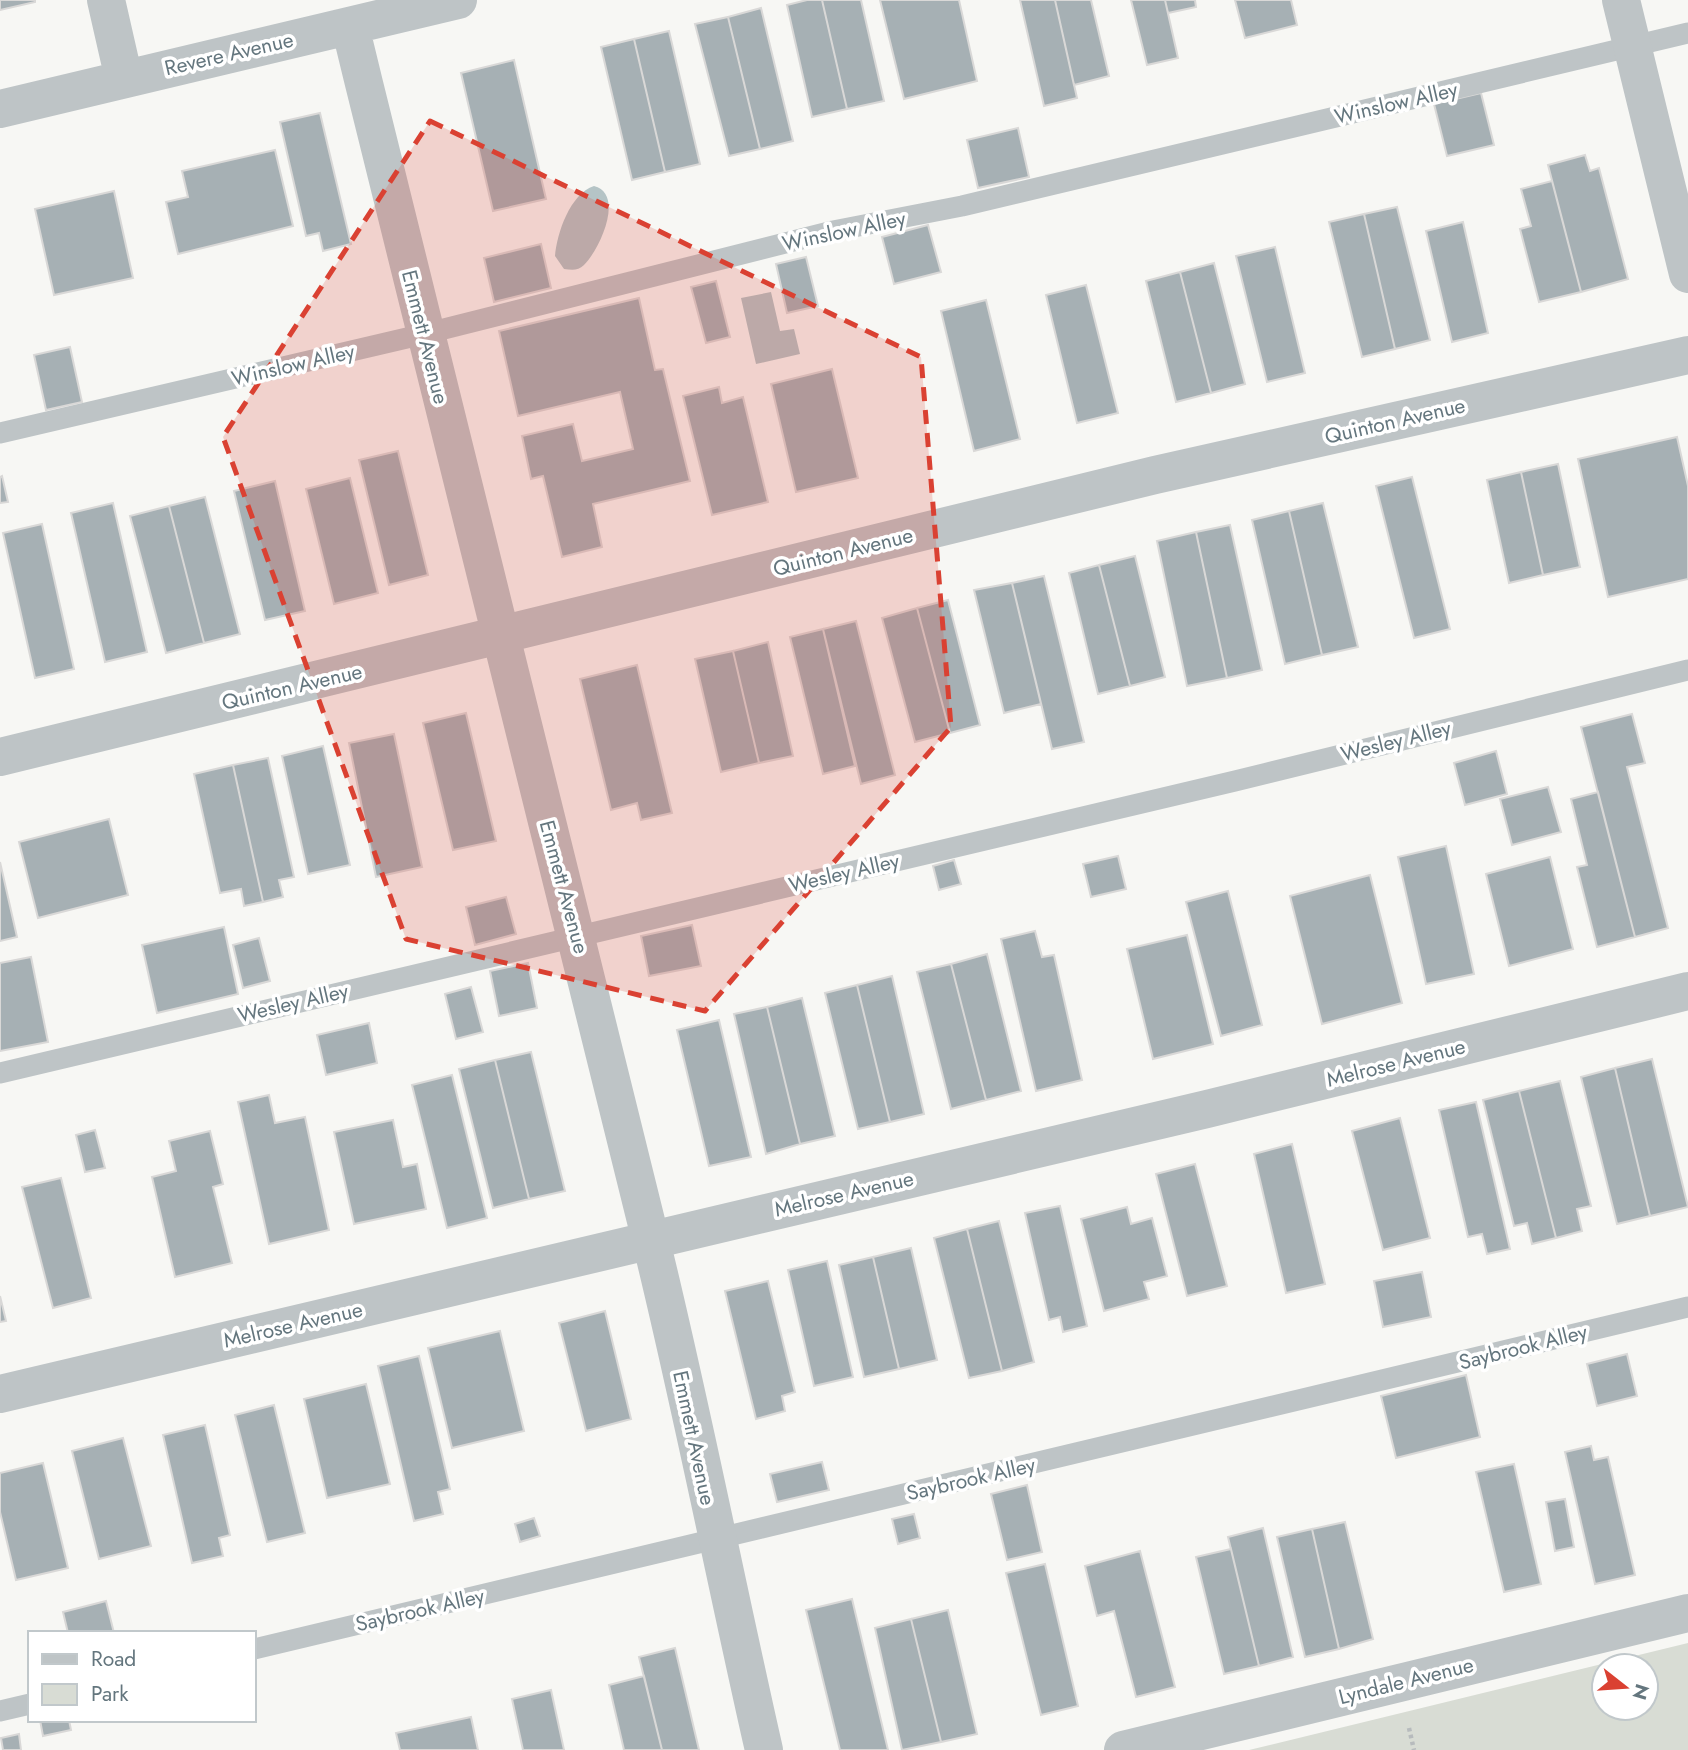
<svg xmlns="http://www.w3.org/2000/svg" width="1688" height="1750" font-family="Jost,sans-serif">
  <rect width="100%" height="100%" fill="#f7f7f4"/>
  <!-- green -->
  <path fill="#d8dcd4" fill-rule="evenodd" d="M1688,1643V1750H1249ZM1604,1666H1646V1708H1604Z"/>
  <!-- water -->
  <path fill="#b5c4c6" d="M594,186C625,194 600,249 584,265C578,271 572,270 564,269L555,256C557,233 570,194 594,186Z
    M771,292L780,331L794,329L800,354L756,364L741,298Z"/>
  <!-- building -->
  <path fill="#a6b0b4" stroke="#d9d8d7" stroke-width="2" d="M0,0H35V2L0,10Z
    M807,0H822L847,109L812,117L787,5Z
    M822,0H861L884,101L847,109Z
    M880,0H959L977,81L904,99Z
    M1020,0H1055L1077,98L1044,106Z
    M1055,0H1091L1109,76L1074,85Z
    M1131,0H1165L1178,58L1147,65Z
    M1165,0H1195L1196,7L1168,13Z
    M1235,0H1291L1297,25L1245,38Z
    M761,8L793,141L760,149L728,17Z
    M728,17L760,149L729,156L695,24Z
    M669,31L700,164L665,172L634,39Z
    M634,39L665,172L632,180L601,47Z
    M514,60L546,199L493,211L461,73Z
    M1481,93L1494,145L1447,156L1434,104Z
    M320,113L351,244L323,251L319,233L306,236L280,122Z
    M1018,128L1029,177L978,188L967,140Z
    M275,150L293,226L178,254L166,202L188,197L182,171Z
    M1585,155L1590,171L1599,168L1628,279L1581,292L1548,165Z
    M1552,181L1581,292L1539,302L1520,229L1531,226L1521,189Z
    M114,191L133,278L54,295L35,209Z
    M1397,207L1430,340L1395,349L1364,214Z
    M1364,214L1395,349L1362,357L1329,222Z
    M1463,222L1488,333L1452,342L1426,231Z
    M928,225L941,272L894,284L882,237Z
    M541,244L551,288L494,302L484,258Z
    M1275,247L1305,373L1267,382L1236,256Z
    M806,257L818,306L787,313L776,264Z
    M1214,263L1245,384L1211,393L1180,272Z
    M1180,272L1211,393L1176,402L1146,281Z
    M716,281L730,337L706,343L691,287Z
    M1086,285L1118,413L1077,423L1046,295Z
    M639,298L655,370L663,369L690,481L593,504L602,547L562,557L543,476L531,479L522,436L573,424L582,461L633,449L620,392L518,416L499,331Z
    M986,300L1020,439L974,451L941,311Z
    M70,347L82,402L46,410L34,355Z
    M832,369L858,478L796,492L771,384Z
    M719,387L722,403L743,397L768,502L712,515L683,396Z
    M1677,437L1688,486V579L1608,597L1578,459Z
    M398,451L428,575L389,585L359,460Z
    M1558,464L1580,567L1543,575L1521,472Z
    M1521,472L1543,575L1509,583L1487,480Z
    M2,476L8,502L0,503V477Z
    M1412,477L1450,629L1414,638L1376,486Z
    M350,478L378,593L334,604L306,489Z
    M275,481L305,611L265,620L234,491Z
    M205,497L240,634L204,643L169,506Z
    M113,503L147,652L105,662L71,513Z
    M1323,503L1358,647L1322,655L1289,511Z
    M169,506L204,643L166,653L130,516Z
    M1289,511L1322,655L1285,664L1252,520Z
    M42,524L74,669L35,678L3,533Z
    M1230,525L1262,670L1227,678L1196,532Z
    M1196,532L1227,678L1187,686L1157,541Z
    M1135,556L1165,677L1130,686L1099,565Z
    M1099,565L1130,686L1098,694L1069,573Z
    M1044,576L1084,742L1052,749L1012,583Z
    M1012,583L1041,704L1004,713L974,590Z
    M948,600L980,725L950,733L917,608Z
    M917,608L950,733L915,742L882,618Z
    M856,621L895,775L861,784L823,629Z
    M823,629L855,766L823,774L790,637Z
    M768,642L793,756L759,763L733,651Z
    M733,651L759,763L721,772L695,659Z
    M637,665L672,813L641,820L637,803L611,810L580,679Z
    M466,713L496,841L453,850L423,723Z
    M1632,714L1645,763L1627,767L1668,928L1635,937L1581,727Z
    M394,734L422,867L376,877L349,743Z
    M323,746L350,865L308,874L282,756Z
    M1496,751L1507,794L1465,805L1454,763Z
    M268,758L294,877L279,880L283,897L263,902L233,765Z
    M233,765L263,902L244,906L241,889L220,893L194,774Z
    M1548,787L1561,832L1512,845L1500,799Z
    M1598,792L1635,937L1597,947L1577,867L1587,865L1571,799Z
    M109,819L128,895L38,918L19,842Z
    M1446,846L1474,974L1426,984L1398,857Z
    M1118,856L1126,889L1091,897L1083,864Z
    M1550,857L1573,949L1509,966L1486,874Z
    M954,860L961,884L939,890L933,866Z
    M0,862L17,937L0,941Z
    M1370,875L1402,1003L1322,1024L1290,896Z
    M1228,891L1262,1025L1221,1036L1186,902Z
    M506,897L516,934L475,945L466,907Z
    M692,925L701,966L649,976L641,936Z
    M224,927L238,994L157,1013L142,945Z
    M1035,931L1042,957L1054,955L1082,1080L1036,1091L1001,939Z
    M1187,935L1213,1044L1153,1059L1127,949Z
    M259,938L270,981L243,988L233,945Z
    M987,954L1021,1091L986,1100L951,964Z
    M31,957L48,1042L0,1051V963Z
    M528,963L537,1008L499,1016L490,971Z
    M951,964L986,1100L951,1109L917,972Z
    M892,976L924,1114L890,1122L857,985Z
    M857,985L890,1122L858,1129L825,993Z
    M471,987L483,1032L456,1039L445,994Z
    M802,998L835,1136L800,1144L767,1007Z
    M767,1007L800,1144L766,1154L734,1014Z
    M719,1020L751,1157L709,1166L677,1030Z
    M369,1023L377,1063L326,1075L317,1035Z
    M531,1052L565,1191L529,1199L495,1060Z
    M1652,1059L1688,1207L1650,1216L1615,1068Z
    M495,1060L529,1199L493,1208L459,1069Z
    M1615,1068L1650,1216L1617,1224L1581,1077Z
    M452,1075L487,1218L447,1228L412,1085Z
    M1560,1081L1591,1206L1577,1209L1582,1231L1556,1238L1519,1091Z
    M1519,1091L1556,1238L1532,1244L1527,1223L1514,1226L1483,1100Z
    M269,1095L275,1123L305,1117L329,1230L269,1244L238,1102Z
    M1476,1102L1510,1249L1487,1254L1482,1234L1468,1237L1439,1110Z
    M1400,1118L1430,1238L1383,1250L1352,1131Z
    M393,1120L403,1167L417,1164L426,1209L354,1224L334,1132Z
    M95,1130L105,1168L85,1172L76,1135Z
    M210,1131L223,1184L213,1187L232,1263L175,1277L152,1177L176,1171L169,1141Z
    M1292,1144L1325,1284L1286,1293L1254,1154Z
    M1195,1164L1227,1286L1187,1296L1156,1174Z
    M61,1178L91,1298L53,1308L22,1187Z
    M1060,1206L1087,1326L1063,1332L1060,1317L1049,1320L1025,1213Z
    M1127,1207L1131,1224L1152,1218L1167,1276L1144,1282L1149,1299L1104,1311L1081,1219Z
    M999,1221L1034,1362L1002,1371L967,1229Z
    M967,1229L1002,1371L969,1378L934,1238Z
    M911,1248L937,1360L899,1369L873,1257Z
    M873,1257L899,1369L864,1377L839,1265Z
    M827,1261L853,1377L814,1386L788,1270Z
    M1422,1272L1431,1317L1383,1327L1374,1281Z
    M768,1281L795,1392L782,1396L785,1411L756,1419L725,1291Z
    M0,1296L6,1321L0,1322Z
    M605,1311L631,1419L586,1431L559,1323Z
    M500,1331L524,1431L452,1448L428,1348Z
    M1627,1354L1637,1396L1597,1406L1587,1364Z
    M419,1356L450,1489L438,1492L443,1514L414,1521L378,1366Z
    M1466,1375L1480,1437L1396,1458L1381,1396Z
    M366,1384L390,1484L327,1498L304,1399Z
    M274,1405L305,1533L267,1542L235,1415Z
    M205,1425L230,1535L219,1538L223,1556L192,1563L163,1435Z
    M123,1438L151,1546L99,1559L72,1451Z
    M1591,1446L1594,1460L1608,1457L1635,1575L1595,1584L1565,1452Z
    M822,1462L829,1490L777,1502L770,1474Z
    M43,1463L68,1568L16,1580L0,1512V1473Z
    M1514,1464L1541,1584L1504,1592L1476,1472Z
    M1027,1485L1042,1552L1007,1560L991,1494Z
    M1565,1499L1574,1547L1555,1551L1546,1502Z
    M914,1514L920,1538L898,1544L892,1519Z
    M534,1518L540,1536L520,1542L515,1524Z
    M1345,1522L1373,1639L1339,1649L1312,1529Z
    M1263,1528L1293,1657L1259,1666L1228,1537Z
    M1312,1529L1339,1649L1305,1657L1277,1537Z
    M1231,1549L1259,1666L1224,1674L1196,1557Z
    M1140,1551L1175,1687L1136,1697L1114,1611L1097,1616L1085,1566Z
    M1045,1564L1078,1706L1041,1715L1006,1573Z
    M852,1599L888,1750H840L806,1610Z
    M106,1601L114,1633H68L63,1612Z
    M948,1610L977,1734L941,1742L911,1619Z
    M911,1619L941,1742L902,1750L875,1628Z
    M675,1648L699,1750H662L639,1657Z
    M644,1676L662,1750H624L609,1685Z
    M551,1690L564,1750H523L512,1699Z
    M471,1717L478,1750H400L396,1733Z
    M40,1720H69L71,1730L43,1736Z
    M19,1734L21,1750H3L1,1738Z"/>
  <g fill="none" stroke-linecap="round" stroke-linejoin="round">
    <!-- path -->
    <path stroke="#b7bbbd" stroke-width="4.5" stroke-dasharray="3.5 3.5" stroke-linecap="butt" d="M1409,1728L1414,1750"/>
    <!-- service -->
    <path stroke="#bec4c6" stroke-width="21" d="M0,433L424,334L833,231L962,206L1688,33
      M0,1073L1235,781L1688,670
      M254,1649L1688,1307
      M0,1711L30,1704"/>
    <!-- minor -->
    <path stroke="#bec4c6" stroke-width="38" d="M106,0L124,79
      M1621,0L1688,274
      M350,26C448,430 550,833 650,1237C692,1407 725,1579 764,1750
      M0,109L458,0
      M0,757L1155,475L1688,355
      M0,1394L1207,1109L1688,991
      M1123,1750L1688,1613"/>
  </g>
  <!-- marked area -->
  <path fill="#da4132" fill-opacity="0.2" stroke="#da4132" stroke-width="5" stroke-dasharray="14 9" stroke-linejoin="round" d="M430,121L921,357L951,727L705,1011L406,939L223,437Z"/>
  <g text-anchor="middle" dominant-baseline="central" stroke-width="7" stroke-linejoin="round" paint-order="stroke">
    <!-- street labels -->
    <g font-size="21" fill="#64767e" stroke="#fff">
      <text transform="translate(229 54) rotate(-13)">Revere Avenue</text>
      <text transform="translate(1396 103) rotate(-13)">Winslow Alley</text>
      <text transform="translate(844 231) rotate(-12)">Winslow Alley</text>
      <text transform="translate(425 337) rotate(76)">Emmett Avenue</text>
      <text transform="translate(293 365) rotate(-13)">Winslow Alley</text>
      <text transform="translate(1395 421) rotate(-13)">Quinton Avenue</text>
      <text transform="translate(843 552) rotate(-14)">Quinton Avenue</text>
      <text transform="translate(292 687) rotate(-13)">Quinton Avenue</text>
      <text transform="translate(1396 741) rotate(-14)">Wesley Alley</text>
      <text transform="translate(844 873) rotate(-13)">Wesley Alley</text>
      <text transform="translate(564 887) rotate(75)">Emmett Avenue</text>
      <text transform="translate(293 1003) rotate(-13)">Wesley Alley</text>
      <text transform="translate(1396 1063) rotate(-14)">Melrose Avenue</text>
      <text transform="translate(844 1194) rotate(-13)">Melrose Avenue</text>
      <text transform="translate(293 1325) rotate(-13)">Melrose Avenue</text>
      <text transform="translate(1523 1347) rotate(-14)">Saybrook Alley</text>
      <text transform="translate(694 1438) rotate(78)">Emmett Avenue</text>
      <text transform="translate(971 1479) rotate(-13)">Saybrook Alley</text>
      <text transform="translate(420 1610) rotate(-13)">Saybrook Alley</text>
      <text transform="translate(1406 1681) rotate(-14)">Lyndale Avenue</text>
    </g>
  </g>
  <!-- legend -->
  <rect x="28" y="1631" width="228" height="91" fill="#ffffff" stroke="#c1c8cb" stroke-width="2"/>
  <rect x="42" y="1654" width="35" height="10" fill="#bec4c6" stroke="#c1c8cb" stroke-width="2"/>
  <text x="91" y="1666" font-size="21" fill="#64767e">Road</text>
  <rect x="42" y="1684" width="35" height="21" fill="#d8dcd4" stroke="#c1c8cb" stroke-width="2"/>
  <text x="91" y="1701" font-size="21" fill="#64767e">Park</text>
  <!-- north arrow -->
  <g transform="translate(1625 1687) rotate(107)"><circle r="33" fill="#ffffff" stroke="#c1c8cb" stroke-width="2"/>
  <path d="M0-5L12 26L0 18L-12 26Z" fill="#da4132"/>
  <text y="-10" font-size="19" font-weight="bold" text-anchor="middle" fill="#64767e">N</text>
  </g>
</svg>
